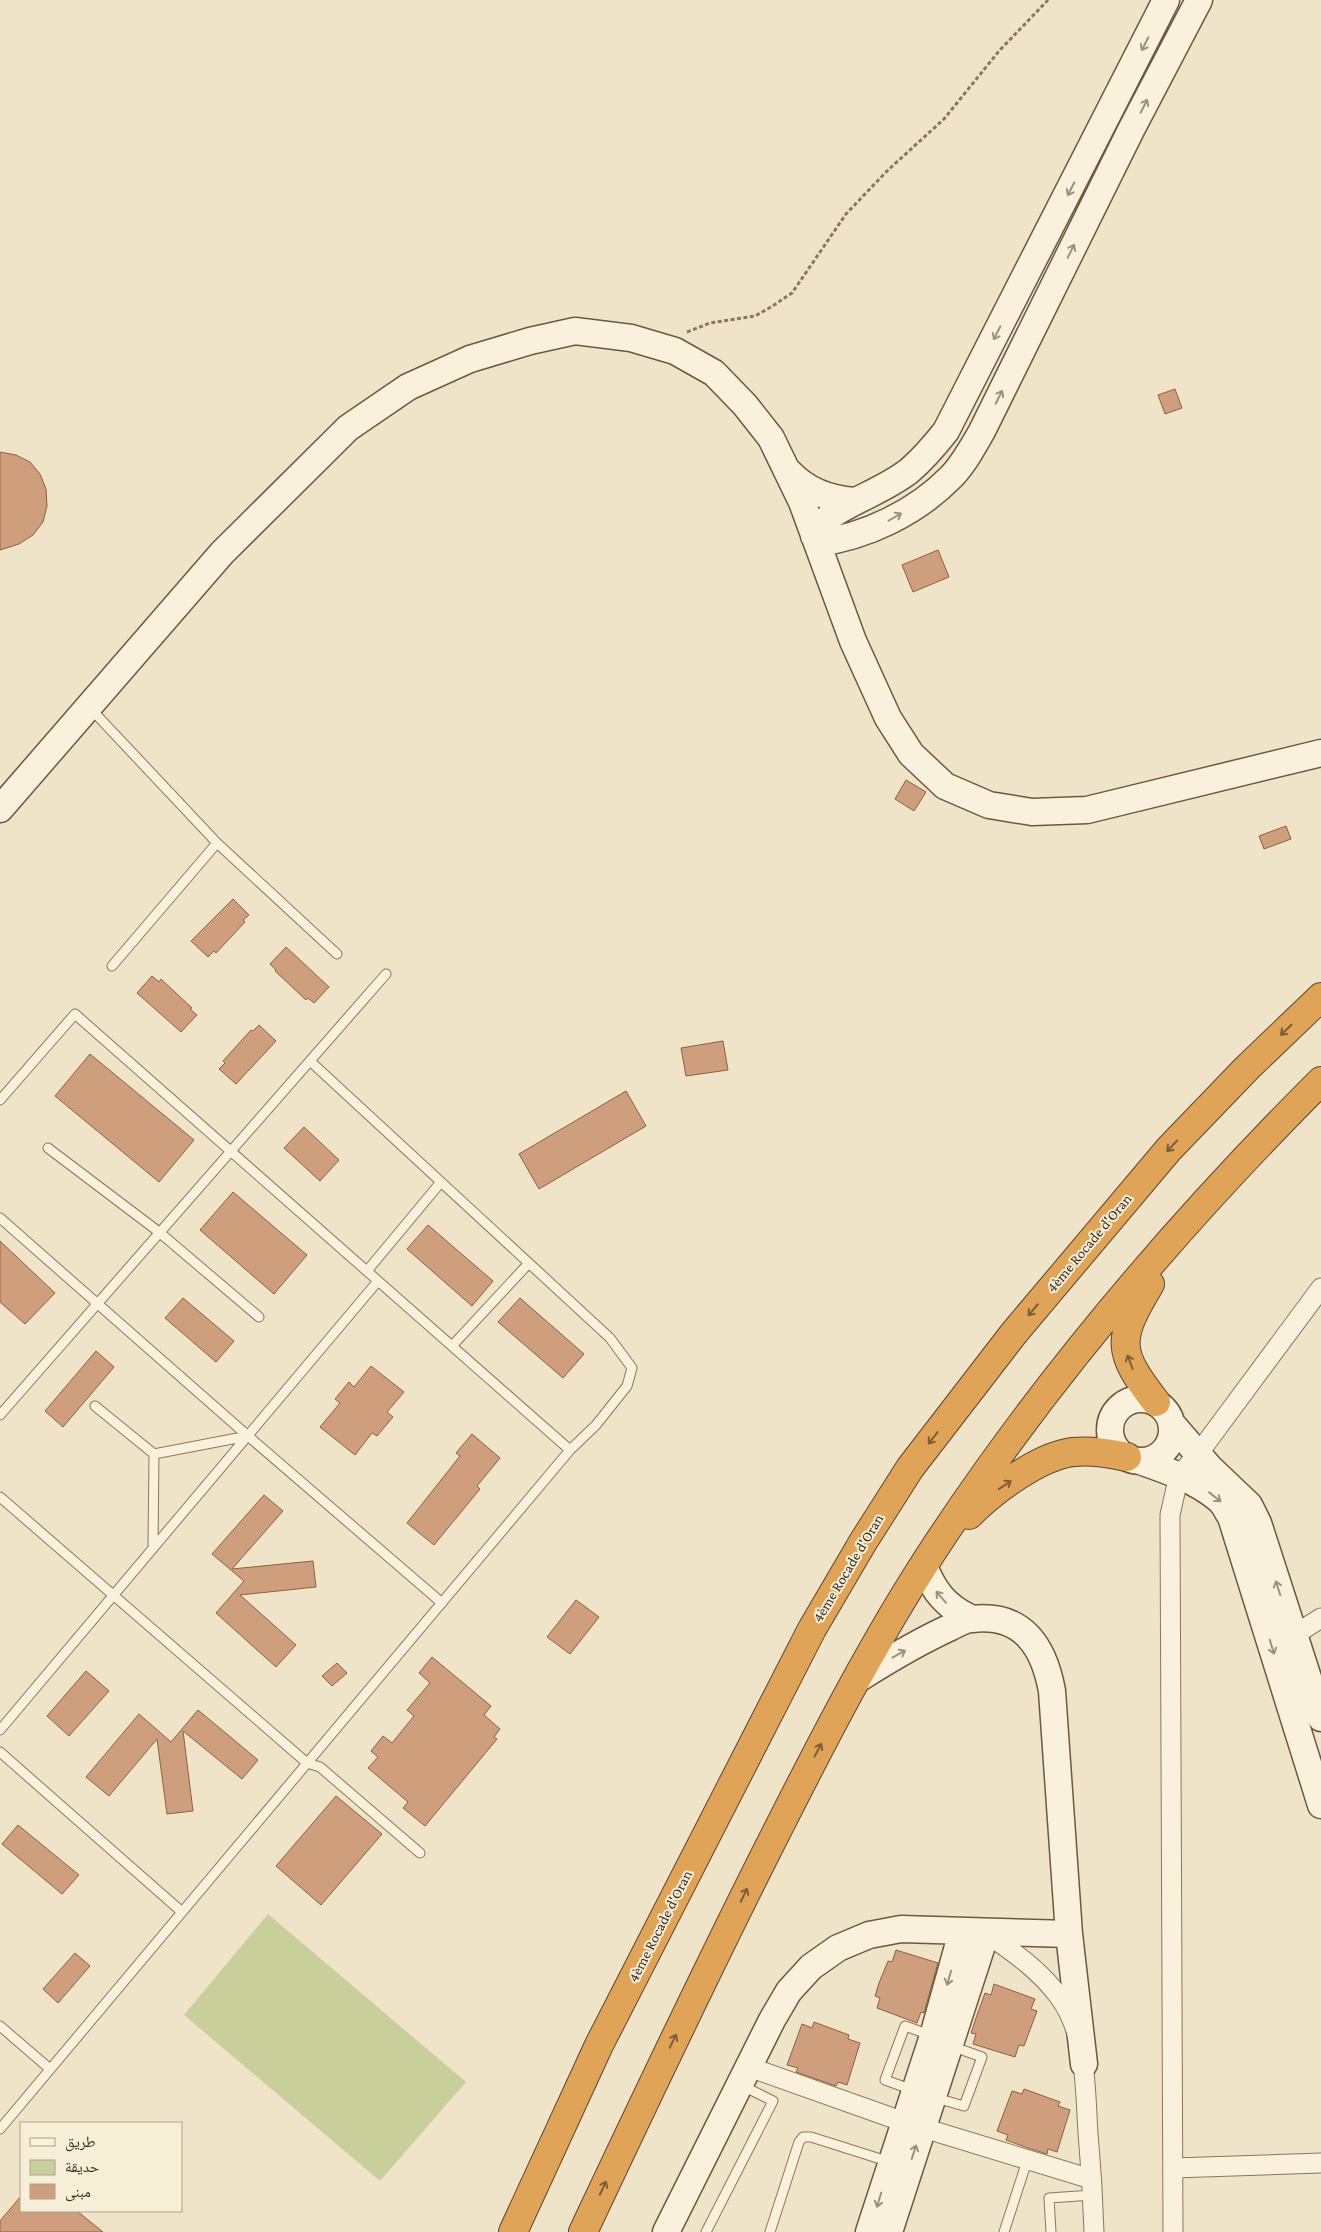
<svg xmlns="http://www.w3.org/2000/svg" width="1321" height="2232" font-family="'Crimson Pro','Noto Naskh Arabic',serif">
  <rect width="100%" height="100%" fill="#f0e4c8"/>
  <!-- green -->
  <path fill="#c9cf9b" d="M268,1914L466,2082L380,2181L184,2015Z"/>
  <!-- building -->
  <path fill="#cf9f7d" stroke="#8d5f41" d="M1175,389L1182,408L1165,414L1158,395Z
    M0,452L16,455L30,462L40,474L46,489L47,506L43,522L33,535L19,544L0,550Z
    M938,550L949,577L913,592L902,565Z
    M906,780L926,792L914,811L895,799Z
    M1286,826L1291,839L1264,849L1259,836Z
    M233,899L249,915L243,920L245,922L216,953L214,951L208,957L191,941Z
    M286,947L329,987L314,1003L308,998L306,1000L275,971L276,970L270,964Z
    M152,976L159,982L161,979L192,1008L190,1009L197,1015L181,1032L137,993Z
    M259,1025L276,1041L236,1084L219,1069L225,1063L223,1061L251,1030L253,1031Z
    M723,1041L728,1070L686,1076L681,1048Z
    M90,1054L194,1140L159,1182L55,1096Z
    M626,1091L646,1126L539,1189L519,1154Z
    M304,1127L339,1160L320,1181L284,1148Z
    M233,1192L307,1255L274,1294L200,1230Z
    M428,1225L493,1281L472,1306L407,1249Z
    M0,1241L55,1293L25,1324L0,1302Z
    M183,1298L234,1341L216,1362L165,1318Z
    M520,1298L584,1354L563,1378L498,1322Z
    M96,1351L114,1367L63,1427L45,1411Z
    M371,1366L404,1392L387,1412L393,1417L377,1436L372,1433L355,1455L320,1427L340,1403L335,1399L349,1382L354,1387Z
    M472,1434L500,1458L477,1486L480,1489L434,1545L407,1523L460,1456L456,1453Z
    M264,1495L283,1511L232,1569L313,1561L316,1587L240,1595L296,1645L276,1667L216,1613L244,1581L212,1554Z
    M576,1600L599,1617L570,1654L547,1637Z
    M432,1657L491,1706L484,1715L500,1729L494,1737L497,1739L425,1826L403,1808L408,1802L368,1768L378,1757L371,1751L383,1736L392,1743L414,1716L407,1710L430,1683L419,1673Z
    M337,1663L347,1673L332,1686L322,1676Z
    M86,1671L109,1691L69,1736L47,1716Z
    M198,1710L258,1760L242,1779L183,1731L193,1811L167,1814L157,1739L109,1796L86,1777L139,1714L171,1742Z
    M336,1796L382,1834L321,1905L276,1866Z
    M18,1825L79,1875L62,1894L2,1844Z
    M896,1950L938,1963L924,2013L921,2012L917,2023L877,2008L880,1998L875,1996L879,1983L888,1961L892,1962Z
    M75,1953L90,1966L58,2003L43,1989Z
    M994,1984L1035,1999L1031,2009L1037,2011L1024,2046L1019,2045L1015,2057L973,2044L976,2034L971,2033L977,2015L985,1993L991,1995Z
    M814,2022L849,2035L848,2039L860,2043L847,2085L838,2082L836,2086L796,2072L798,2068L787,2065L802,2024L812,2028Z
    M1024,2089L1060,2102L1058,2106L1070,2110L1057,2152L1048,2149L1047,2154L1028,2148L1006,2140L1008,2135L997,2131L1012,2091L1022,2094Z
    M21,2196V2211H77L103,2232H0V2221Z"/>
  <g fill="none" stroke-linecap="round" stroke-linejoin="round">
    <!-- lane casing -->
    <g stroke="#8d765c" stroke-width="11">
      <path id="lane" d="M91,709L217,843L337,954
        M112,966L217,843
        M310,1061L610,1338L632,1368L627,1386L596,1425L570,1450
        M0,1100L75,1014L570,1450L0,2129
        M48,1148L159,1232L259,1317
        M0,1218L248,1436L442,1603
        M367,1271L441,1182
        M452,1346L529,1263
        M95,1406L154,1454
        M0,1415L386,974
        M0,1497L307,1763L320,1767L420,1853
        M153,1548L154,1454L248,1436
        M0,1730L378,1281
        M0,1752L182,1912
        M0,2026L50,2069
        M913,2090L885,2080L905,2026L930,2035
        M936,2098L964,2106L982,2057L951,2046
        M706,2232L773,2101L741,2085
        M770,2232L799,2142L803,2137H811L890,2162
        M1004,2232L1027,2161
        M1051,2232L1049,2198L1093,2195"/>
    </g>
    <!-- street casing -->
    <g stroke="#8d765c" stroke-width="21">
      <path id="street" d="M1294,1635L1321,1618
        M986,1933C1013,1952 1040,1970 1060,1998C1087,2035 1085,2089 1088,2133C1091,2166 1093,2199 1094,2232
        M749,2067L904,2122L1091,2179
        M1173,2168L1321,2163
        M1173,2232L1170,1515L1179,1475L1198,1454L1321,1288"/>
    </g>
    <!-- secondary casing -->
    <g stroke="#6f573f" stroke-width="29">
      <path id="secondary" d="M790,473C807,491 829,499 854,501
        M814,536L830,516L838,511C861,497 887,488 909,471C923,459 935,445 946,431L1166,0
        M817,543C866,537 917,512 952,476C964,463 973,447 982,431L1131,130L1199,0
        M0,809L222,553L348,428L408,387L470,359L530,341L575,331L631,338L675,351L714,373L745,405L771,438L802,502L853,641L888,718L911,754L945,786L989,805L1032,812L1087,810L1321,753
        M1110 1430a31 31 0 1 1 62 0a31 31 0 1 1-62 0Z
        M1172,1424L1210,1468L1249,1505L1258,1523L1321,1718
        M1140,1461C1166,1470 1195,1480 1217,1498C1223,1502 1227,1511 1231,1517L1321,1805
        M924,1566C934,1592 946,1606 970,1618
        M858,1679C888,1660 918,1642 951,1627C957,1624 965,1619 972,1619C1023,1613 1044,1647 1052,1691L1069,1934L1084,2064
        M666,2232L772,2020L789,1991L811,1967L838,1948L869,1935L901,1929L1069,1934
        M869,2232L933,2036L962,1932
        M889,2232L986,1933"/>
    </g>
    <!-- highway casing -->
    <g stroke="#5b4430" stroke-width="30">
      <path id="highway" d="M1150,1284C1117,1339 1116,1351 1156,1402
        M969,1515C993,1491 1039,1456 1073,1452C1092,1450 1109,1453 1127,1457
        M513,2232L599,2045L812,1629L863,1542L910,1468L1014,1333L1169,1149L1247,1068L1321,997
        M583,2232C646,2098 709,1965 776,1833C824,1738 875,1639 934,1549C1045,1380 1178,1224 1321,1081"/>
    </g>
    <!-- path -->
    <path stroke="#8d765c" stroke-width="3" stroke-dasharray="4 2.5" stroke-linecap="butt" d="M687,332L710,323L755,316L771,307L792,293L846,214L887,171L944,119L999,51L1048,0"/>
    <!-- lane -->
    <use href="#lane" stroke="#faf1dc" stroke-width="9"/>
    <!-- street -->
    <use href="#street" stroke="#faf1dc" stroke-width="19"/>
    <!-- secondary -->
    <use href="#secondary" stroke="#faf1dc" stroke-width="26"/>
    <!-- highway -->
    <use href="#highway" stroke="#e0a458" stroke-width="28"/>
  </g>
  <!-- one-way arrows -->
  <defs><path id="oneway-shaft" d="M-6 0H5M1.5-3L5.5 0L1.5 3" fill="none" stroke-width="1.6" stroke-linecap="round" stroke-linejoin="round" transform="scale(1.25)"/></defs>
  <g stroke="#9c907e">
    <use href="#oneway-shaft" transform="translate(1145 44) rotate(117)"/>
    <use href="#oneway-shaft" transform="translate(1144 106) rotate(-63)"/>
    <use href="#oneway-shaft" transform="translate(1071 189) rotate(117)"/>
    <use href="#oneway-shaft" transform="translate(1071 251) rotate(-64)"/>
    <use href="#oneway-shaft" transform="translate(997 333) rotate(117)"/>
    <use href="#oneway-shaft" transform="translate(999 397) rotate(-63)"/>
    <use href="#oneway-shaft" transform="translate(895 517) rotate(-30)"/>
    <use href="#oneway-shaft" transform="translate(1215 1497) rotate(38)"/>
    <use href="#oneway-shaft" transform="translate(1278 1588) rotate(-108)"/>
    <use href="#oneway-shaft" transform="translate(941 1597) rotate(-131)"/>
    <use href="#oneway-shaft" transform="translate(1272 1647) rotate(73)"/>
    <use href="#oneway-shaft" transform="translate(899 1654) rotate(-29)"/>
    <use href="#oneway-shaft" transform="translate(949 1978) rotate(106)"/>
    <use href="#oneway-shaft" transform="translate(914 2152) rotate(-72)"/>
    <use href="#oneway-shaft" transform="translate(879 2200) rotate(107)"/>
  </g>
  <g stroke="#7e5d36">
    <use href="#oneway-shaft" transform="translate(1286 1030) rotate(136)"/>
    <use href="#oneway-shaft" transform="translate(1172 1146) rotate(133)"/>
    <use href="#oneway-shaft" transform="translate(1033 1310) rotate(130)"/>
    <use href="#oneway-shaft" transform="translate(1130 1362) rotate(-111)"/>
    <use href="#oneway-shaft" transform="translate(933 1438) rotate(128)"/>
    <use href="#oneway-shaft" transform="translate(1005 1485) rotate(-33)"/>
    <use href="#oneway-shaft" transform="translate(818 1750) rotate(-62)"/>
    <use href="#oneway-shaft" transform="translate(744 1895) rotate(-64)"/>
    <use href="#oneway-shaft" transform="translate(673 2041) rotate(-64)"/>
    <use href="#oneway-shaft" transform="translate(603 2188) rotate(-65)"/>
  </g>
  <g text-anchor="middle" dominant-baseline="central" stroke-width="4" stroke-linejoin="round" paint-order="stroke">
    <!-- street labels -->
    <g font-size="15" fill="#3d2e20" stroke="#f7eed8">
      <text transform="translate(1089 1243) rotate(-50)">4ème Rocade d'Oran</text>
      <text transform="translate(848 1568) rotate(-59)">4ème Rocade d'Oran</text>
      <text transform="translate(660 1926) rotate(-63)">4ème Rocade d'Oran</text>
    </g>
  </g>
  <!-- legend -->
  <rect x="20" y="2122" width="162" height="90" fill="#f7eed8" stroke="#ada18e"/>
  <rect x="30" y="2138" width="25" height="8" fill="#faf1dc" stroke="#ada18e"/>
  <text x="65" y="2147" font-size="15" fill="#3d2e20">طريق</text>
  <rect x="30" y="2160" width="25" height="15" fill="#c9cf9b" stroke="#ada18e"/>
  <text x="65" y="2172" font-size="15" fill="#3d2e20">حديقة</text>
  <rect x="30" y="2184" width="25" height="15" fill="#cf9f7d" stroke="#ada18e"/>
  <text x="65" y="2197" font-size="15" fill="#3d2e20">مبنى</text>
</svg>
